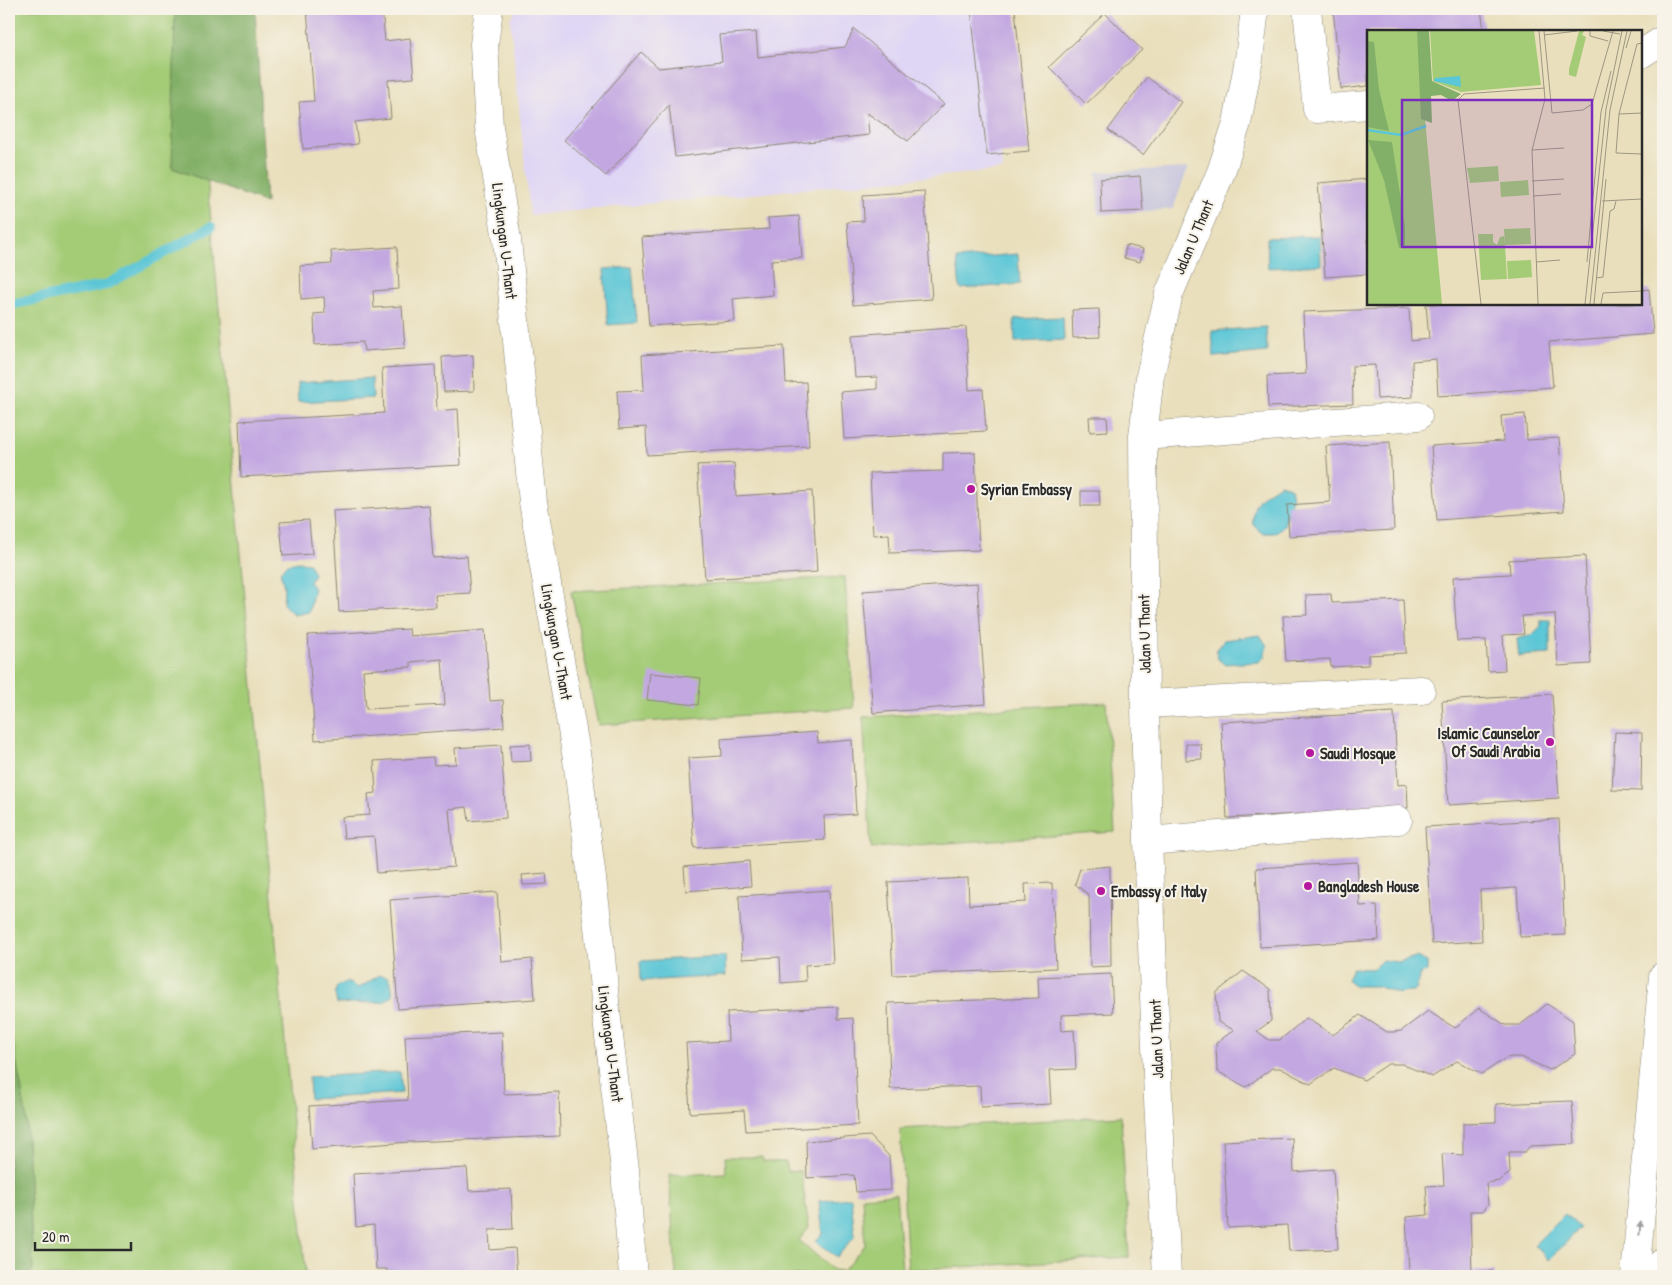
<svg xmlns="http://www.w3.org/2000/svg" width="1672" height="1285" font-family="'Patrick Hand',sans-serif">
  <rect width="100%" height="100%" fill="#f7f3e8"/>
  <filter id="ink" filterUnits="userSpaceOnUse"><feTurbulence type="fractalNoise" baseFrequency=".02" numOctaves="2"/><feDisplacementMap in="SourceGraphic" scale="10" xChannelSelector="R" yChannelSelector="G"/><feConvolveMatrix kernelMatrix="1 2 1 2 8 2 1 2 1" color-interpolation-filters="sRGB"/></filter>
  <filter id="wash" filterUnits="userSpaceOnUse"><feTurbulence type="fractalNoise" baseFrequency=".0096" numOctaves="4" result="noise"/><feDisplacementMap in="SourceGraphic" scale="20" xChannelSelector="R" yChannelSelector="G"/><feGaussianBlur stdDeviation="1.12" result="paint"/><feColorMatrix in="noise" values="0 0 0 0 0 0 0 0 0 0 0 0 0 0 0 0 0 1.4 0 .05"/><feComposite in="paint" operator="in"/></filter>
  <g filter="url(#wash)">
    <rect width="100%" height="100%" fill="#e9dfbc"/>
    <!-- built -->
    <path fill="#dfd5f5" d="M517,9H980L1003,170L530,215L510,18Z"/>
    <!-- industrial -->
    <path fill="#c3c1db" d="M1188,168L1173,209L1098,215L1097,172Z"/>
    <!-- green -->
    <path fill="#a4cc77" stroke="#687c51" d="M9,9H192L306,1276H9Z
      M845,577L854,708L598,725L571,591Z
      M1106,702L1115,832L871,848L863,717Z
      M1121,1116L1129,1257L908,1270L900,1129Z
      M725,1157H762L763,1161L786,1162L788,1171H801L809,1228L799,1240L833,1270L843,1271L865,1245L862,1197L896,1194L902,1270L786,1276H676L669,1175L726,1173Z"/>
    <!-- forest -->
    <path fill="#83b068" stroke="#576e4a" d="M175,9H255L266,203L172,168Z
      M9,1021L26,1114L33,1271L21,1276H9Z"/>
    <!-- water -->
    <path fill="#5bc6d6" stroke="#437880" d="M1320,236L1321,265L1268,268L1267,238Z
      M1018,254L1020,284L960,289L957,259Z
      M632,267L637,323L608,325L604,269Z
      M1063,317L1064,340L1015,342L1014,319Z
      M1266,327L1267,352L1214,357L1212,331Z
      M372,378L373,398L298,402L297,383Z
      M1280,484L1290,487L1292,498L1284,525L1275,533H1262L1253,525C1251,501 1261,496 1280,484Z
      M299,562L309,563L314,574L309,582L314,588L309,612L294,615L283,604L284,587L280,571L287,564Z
      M1541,620H1550V654L1519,656L1517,639L1532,635L1541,626Z
      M1260,635L1267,646L1264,657L1259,662L1224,664L1218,659L1216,650L1225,640Z
      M725,956L726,976L641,981L640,961Z
      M1416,957L1427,962V971L1420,974L1416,990L1399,994L1377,986H1356L1347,980L1352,968L1373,969L1382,960L1398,962Z
      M380,975L389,977L391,982L393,995L384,1002L337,1004L335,994L337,986L347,982L358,988C366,985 372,979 380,975Z
      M400,1072L402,1093L310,1099L309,1077Z
      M851,1198L855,1236L837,1257L815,1241L823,1234L819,1201Z
      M1565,1214L1580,1228L1549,1260L1534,1245Z"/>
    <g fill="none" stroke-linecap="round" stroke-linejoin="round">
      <!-- stream -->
      <path stroke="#5bc6d6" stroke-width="10" d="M9,305L106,285L211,227"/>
    </g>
    <g id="blocks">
      <!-- building -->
      <path fill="#c2a7e1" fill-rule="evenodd" d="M307,9H382L385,41L410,38L414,78L388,80L391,118L355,122L358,144L303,149L299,102L314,101Z
        M971,9H1015L1029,151L987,155Z
        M1333,9H1481L1484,31H1368V86L1341,89Z
        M1105,13L1142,50L1086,104L1049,67Z
        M854,29L944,104L908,141L867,113L869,135L675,157L669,105L606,176L564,140L641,52L659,68L722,61L719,35L756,32L758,57L845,47Z
        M1147,77L1181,102L1143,155L1108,130Z
        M1140,176L1143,211L1101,213L1100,179Z
        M1368,179V274L1325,277L1318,183Z
        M924,191L932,299L853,305L847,222L864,221L863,195Z
        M799,216L802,258L771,260L773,295L733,299L735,321L649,326L642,237L769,229L768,218Z
        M1126,245L1143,249L1140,262L1124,258Z
        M397,247L399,289L373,291L374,308L402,306L405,348L364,351L363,342L315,345L314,314L325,313L324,297L301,299L300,266L332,264L331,251Z
        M1649,289L1653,334L1549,342L1553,387L1438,396L1436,359L1412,361L1413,397L1377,399L1375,365L1352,366L1353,404L1268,407L1267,376L1306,374L1303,312L1409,308L1411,341L1429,339L1426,304H1641V290Z
        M1099,309L1100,337L1073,338L1072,310Z
        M966,327L969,390L983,389L986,431L844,439L841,392L877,389V377L855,378L852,335Z
        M784,346L786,383L806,382L809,446L647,455L646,427L619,429L617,391L644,390L642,355Z
        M473,355L474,391L444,392L442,357Z
        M435,365L437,411L458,409L461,465L241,477L239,421L384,413L382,368Z
        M1525,414L1527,440L1559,438L1564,511L1437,520L1431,446L1503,441L1501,416Z
        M1089,417H1107L1108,431L1090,432Z
        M1390,442L1394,530L1289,536L1287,505L1330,502L1326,446Z
        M975,452L979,550L890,553L889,534L873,535L870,473L943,471V453Z
        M734,463L736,496L812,491L817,572L705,579L697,465Z
        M1081,491H1099L1100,506H1081Z
        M429,505L433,558L467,556L470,593L435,595L436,607L339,612L333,511Z
        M309,520L312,554L283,556L280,522Z
        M1585,556L1591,664L1558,666L1555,614L1522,616L1524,634L1503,635L1505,670L1488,671L1486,640L1457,641L1453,577L1510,574L1509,560Z
        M977,583L986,704L873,713L863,591Z
        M1331,594L1332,603L1403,600L1406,653L1368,655V665L1331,667L1330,659L1286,661L1283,616L1307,615L1306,595Z
        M409,629L410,636L485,630L490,701L503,700L504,727L315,740L308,635ZM442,659L445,705L366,709L363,670L411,667V662Z
        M650,673L701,678L698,705L647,700Z
        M1552,694L1559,798L1448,805L1442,701Z
        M1394,712L1398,785L1407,784L1408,808L1227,818L1221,722Z
        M817,732L818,743L852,740L856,814L824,816L825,840L694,848L688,758L722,756L721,739Z
        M1615,732L1642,733L1641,791L1612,790Z
        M530,744L531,761L511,762L510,745Z
        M1186,744H1201L1202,759L1186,760Z
        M501,745L506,818L469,821L467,807L449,809L454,867L377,873L374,836L344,838L342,817L370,815L368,794L376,793L374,761L433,757L434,765L456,764L455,748Z
        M1559,819L1565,935L1520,937L1517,888L1480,890L1482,941L1432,944L1425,827Z
        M749,861L751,886L686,891L684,867Z
        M1357,862L1360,906L1377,905L1379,940L1260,947L1256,868Z
        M1110,866L1111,966L1090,967L1089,895L1075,884L1080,869Z
        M546,873L547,884L523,885L522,875Z
        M968,878L969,905L1026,902L1025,884L1052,883L1056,968L893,975L888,882Z
        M829,890L833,963L805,965L806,981L781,983L780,957L742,959L739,896Z
        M497,892L502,962L532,959L535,999L398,1009L390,900Z
        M1243,971L1270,989L1271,1021L1257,1031L1269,1040H1280L1306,1018L1333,1035L1360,1015L1387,1032H1393L1401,1031L1428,1011L1455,1028L1479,1008L1505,1025H1520L1547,1004L1573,1021L1575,1054L1550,1070L1521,1057H1513L1506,1058L1482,1074L1457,1061L1432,1077L1402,1064H1388L1364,1080L1334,1068L1310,1084L1280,1068H1272L1246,1087L1217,1071L1216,1043L1234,1030L1218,1022L1216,993Z
        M1111,974L1113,1013L1061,1015L1062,1031L1074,1030L1076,1069L1049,1070L1051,1104L981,1107L980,1086L890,1089L888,1003L1039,998L1038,977Z
        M838,1007V1019L853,1018L858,1125L746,1131L744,1110L690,1113L686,1043L728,1041L727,1012Z
        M502,1032L504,1094L559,1092L560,1136L410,1142L312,1149L309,1106L408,1100L405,1036Z
        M1572,1101L1575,1144L1530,1146L1525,1152H1509L1510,1173L1499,1181L1486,1183L1488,1204L1483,1211H1470L1472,1271H1494V1276H1433V1270L1409,1272L1406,1217L1428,1215L1426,1186L1444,1185L1442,1154L1463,1155V1123L1496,1122V1104Z
        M870,1136L889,1156L891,1190L856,1192L854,1175L807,1178L806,1141Z
        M1292,1138L1294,1172L1333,1169L1338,1249L1289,1251L1287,1225L1228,1228L1223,1141Z
        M467,1168L469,1191L511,1189L513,1229L489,1230L490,1250L515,1248L517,1276H387V1269H376L374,1225L356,1227L353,1174Z
        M1055,1272L1060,1276H1016V1275Z"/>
    </g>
  </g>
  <g filter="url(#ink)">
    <use href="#blocks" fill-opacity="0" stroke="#8a8574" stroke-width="1"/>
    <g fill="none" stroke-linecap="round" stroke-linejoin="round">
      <!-- minor casing -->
      <g stroke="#8a8574" stroke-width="29">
        <path id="minor" d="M489,9L484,44L489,127L507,240L533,502L577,759L599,935L606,1011L625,1170L633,1276
          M1307,9L1317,109L1368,105
          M1641,54L1663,40
          M1143,436L1418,416
          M1145,704L1421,690
          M1148,841L1398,820
          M1167,1276L1158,1099L1148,841L1145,704L1143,436L1150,376L1169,294L1221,172L1237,123L1249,59L1255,9
          M1635,1276L1663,976"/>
      </g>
      <!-- highway casing -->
      <g stroke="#8a8574" stroke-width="29">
        <path id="highway" d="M1662,1276L1663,1262"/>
      </g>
      <!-- minor -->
      <use href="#minor" stroke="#fff" stroke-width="28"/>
      <!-- highway -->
      <use href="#highway" stroke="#fff" stroke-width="28"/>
    </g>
    <!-- one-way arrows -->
    <defs><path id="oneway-solid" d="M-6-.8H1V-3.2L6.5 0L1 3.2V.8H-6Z" transform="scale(1.25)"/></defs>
    <use fill="#a0a0a0" href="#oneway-solid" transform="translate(1640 1228) rotate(-85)"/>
  </g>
  <!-- markers -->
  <g fill="#b5179e" stroke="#f7f3e8" stroke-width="2">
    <circle cx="971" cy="489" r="5"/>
    <circle cx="1550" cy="742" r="5"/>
    <circle cx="1310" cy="753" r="5"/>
    <circle cx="1308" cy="886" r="5"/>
    <circle cx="1101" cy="891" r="5"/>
  </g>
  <g text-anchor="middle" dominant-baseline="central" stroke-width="4" stroke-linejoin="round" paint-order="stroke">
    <!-- street labels -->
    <g font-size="16" fill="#2b2b2b" stroke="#f7f3e8">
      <text transform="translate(1193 237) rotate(-67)">Jalan U Thant</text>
      <text transform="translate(505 241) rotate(83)">Lingkungan U-Thant</text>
      <text transform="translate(1144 634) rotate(-91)">Jalan U Thant</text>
      <text transform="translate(557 642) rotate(80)">Lingkungan U-Thant</text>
      <text transform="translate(1156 1039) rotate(-92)">Jalan U Thant</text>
      <text transform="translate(611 1044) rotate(83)">Lingkungan U-Thant</text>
    </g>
    <!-- poi labels -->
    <g font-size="16" font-weight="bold" fill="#2b2b2b" stroke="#f7f3e8" text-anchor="start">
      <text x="981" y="489">Syrian Embassy</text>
      <text x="1540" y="733" text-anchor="end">Islamic Caunselor<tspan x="1540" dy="18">Of Saudi Arabia</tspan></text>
      <text x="1320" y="753">Saudi Mosque</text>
      <text x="1318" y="886">Bangladesh House</text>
      <text x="1111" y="891">Embassy of Italy</text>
    </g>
  </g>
  <!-- overview -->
  <g transform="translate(1367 30)">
    <rect width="275" height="275" fill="#e9dfbc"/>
    <path d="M0,1H50L75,274H0ZM63,1H167L174,55L94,62L66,51ZM212,1H217L215,5L219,7L209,47L202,45V39ZM131,136L132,151L103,153L100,138ZM161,150L162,165L134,167L133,152ZM163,198L164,214L138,215L140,249L114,250L111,204H126V212L130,215L133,207L137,206L138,215L137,199ZM164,230L165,247L141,249L140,231Z" fill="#a4cc77"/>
    <path d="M50,1H62L65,51L94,64L85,71L74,65L64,66L65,93L54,89ZM0,11L7,12L12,59L22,101L0,97ZM1,110L25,112L38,197V215L32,218L17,150Z" fill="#83b068"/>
    <path d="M93,46L94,57L67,51L68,48Z" fill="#5bc6d6"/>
    <path fill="none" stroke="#5bc6d6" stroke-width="2.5" d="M0,100L34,105L59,96"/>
    <path fill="none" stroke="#9d9782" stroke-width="1" d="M177,1L185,83L216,80L225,74L246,1M223,1V6L241,11M236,1L253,4M177,5L210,1M275,13L270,14L252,84L249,123L275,124M259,18L264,1M252,84L275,83M165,120L197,118M165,151L197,149M166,166L194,164M235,171L275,169M169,232L193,230M220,232L234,82L244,41M229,248L236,247L243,181L247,179L249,171M114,274L91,70L97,64L178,58M171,274L165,120L178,69L172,1M218,274L239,79L255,1M223,274L243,80L260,1M227,274L239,149M234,274L236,263L275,261"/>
    <path fill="#7b2cbf" fill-opacity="0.15" stroke="#7b2cbf" stroke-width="2.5" d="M35,70H225V217H35Z"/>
    <rect width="275" height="275" fill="none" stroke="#2b2b2b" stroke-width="2.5"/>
  </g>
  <!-- margin -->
  <rect width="1672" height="1285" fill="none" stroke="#f7f3e8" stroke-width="30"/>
  <!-- scale -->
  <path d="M35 1242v8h96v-8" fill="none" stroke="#2b2b2b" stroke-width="2.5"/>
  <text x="42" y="1242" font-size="15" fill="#2b2b2b" stroke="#f7f3e8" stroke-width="4" paint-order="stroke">20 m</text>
</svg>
